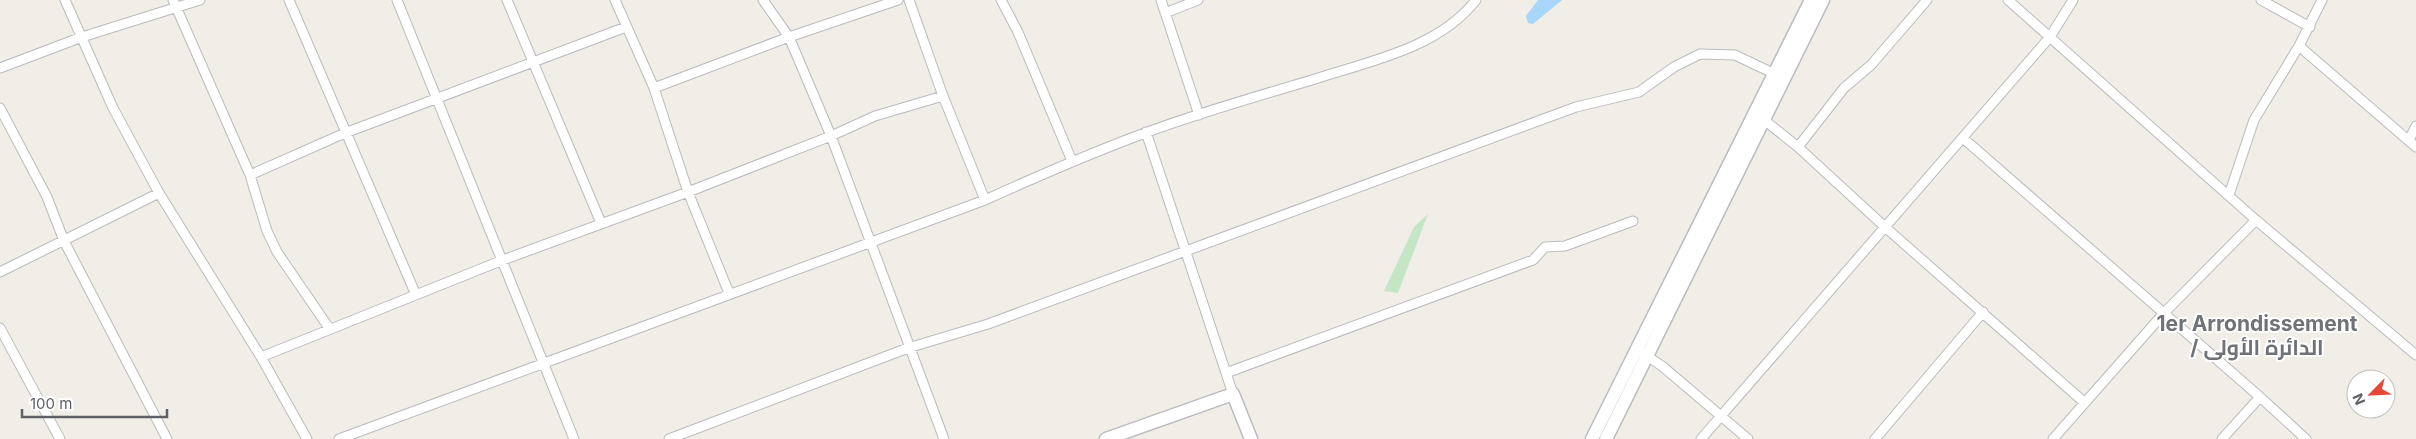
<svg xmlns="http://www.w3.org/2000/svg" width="2416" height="439" font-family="Inter,Cairo,sans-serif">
  <rect width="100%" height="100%" fill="#f0eee6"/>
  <!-- green -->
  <path fill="#c4e6c4" d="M1428,214L1398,293L1384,291L1414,227Z"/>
  <!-- water -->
  <path fill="#a9d6fd" d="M1538,0H1562L1533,24L1528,23L1526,16Z"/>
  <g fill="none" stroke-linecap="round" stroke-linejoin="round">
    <!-- street casing -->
    <g stroke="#b8bbbf" stroke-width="11">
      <path id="street" d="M65,0L113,108L159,193L261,357L307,439
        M173,0L250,175L267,231L277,252L329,328
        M289,0L416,295
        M397,0L574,439
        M507,0L601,223
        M615,0L654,88L688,192L729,293
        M763,0L789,37L831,136L944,439
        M909,0L943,96
        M1001,0L1018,32L1072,161
        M1161,0L1199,115
        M2008,0L2256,220L2164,313L2053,439
        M2261,0L2310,27
        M1165,13L1198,0
        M2299,46L2416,147
        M0,68L82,37L200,0
        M654,88L789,37L898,0
        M0,108L47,197L64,241L167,439
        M1763,119L1798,147L1885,227L2085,403
        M1146,132L1233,394
        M1963,138L2260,397L2222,439
        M2409,140L2416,126
        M1798,147L1844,88L1871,65L1927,0
        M250,175L345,133L626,27
        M2229,195L2254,120L2299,46L2322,0
        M2256,220L2416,355
        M0,272L159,193
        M0,328L60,439
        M1644,354L1662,366L1748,439
        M261,357L503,260L688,192L831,136L875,116L943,96L985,200
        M1226,373L1533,260L1545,247L1565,246L1633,221
        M2260,397L2306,439
        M339,439L985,200C1038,176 1091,153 1145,133C1201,112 1259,96 1315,79C1370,61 1439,48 1476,0
        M669,439L908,348L988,324L1576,107L1639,92L1674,67L1700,54L1735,55L1775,74
        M1701,439L2050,37L2073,0
        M1875,439L1983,312"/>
    </g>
    <!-- secondary casing -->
    <g stroke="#b9bcc1" stroke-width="15">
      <path id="secondary" d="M1106,439L1233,394L1251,439
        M1592,439L1811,0
        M1606,439L1823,0"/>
    </g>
    <!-- street -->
    <use href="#street" stroke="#fff" stroke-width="9"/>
    <!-- secondary -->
    <use href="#secondary" stroke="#fff" stroke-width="12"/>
  </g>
  <g text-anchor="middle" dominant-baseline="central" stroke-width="4" stroke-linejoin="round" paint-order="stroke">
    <!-- district labels -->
    <g font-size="21" font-weight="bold" fill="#6f7378" stroke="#fff">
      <text x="2257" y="323">1er Arrondissement<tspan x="2257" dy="24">/ الدائرة الأولى</tspan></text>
    </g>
  </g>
  <!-- north arrow -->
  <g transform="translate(2371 394) rotate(246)"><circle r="24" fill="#ffffff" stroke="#bfc0c2"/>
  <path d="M0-4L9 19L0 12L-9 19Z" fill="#e54836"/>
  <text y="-8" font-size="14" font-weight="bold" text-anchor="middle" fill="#5e6166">N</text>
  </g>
  <!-- scale -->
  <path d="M22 409v8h145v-8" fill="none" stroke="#5e6166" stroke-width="2.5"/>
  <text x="30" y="409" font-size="15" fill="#5e6166" stroke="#ffffff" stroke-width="4" paint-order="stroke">100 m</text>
</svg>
